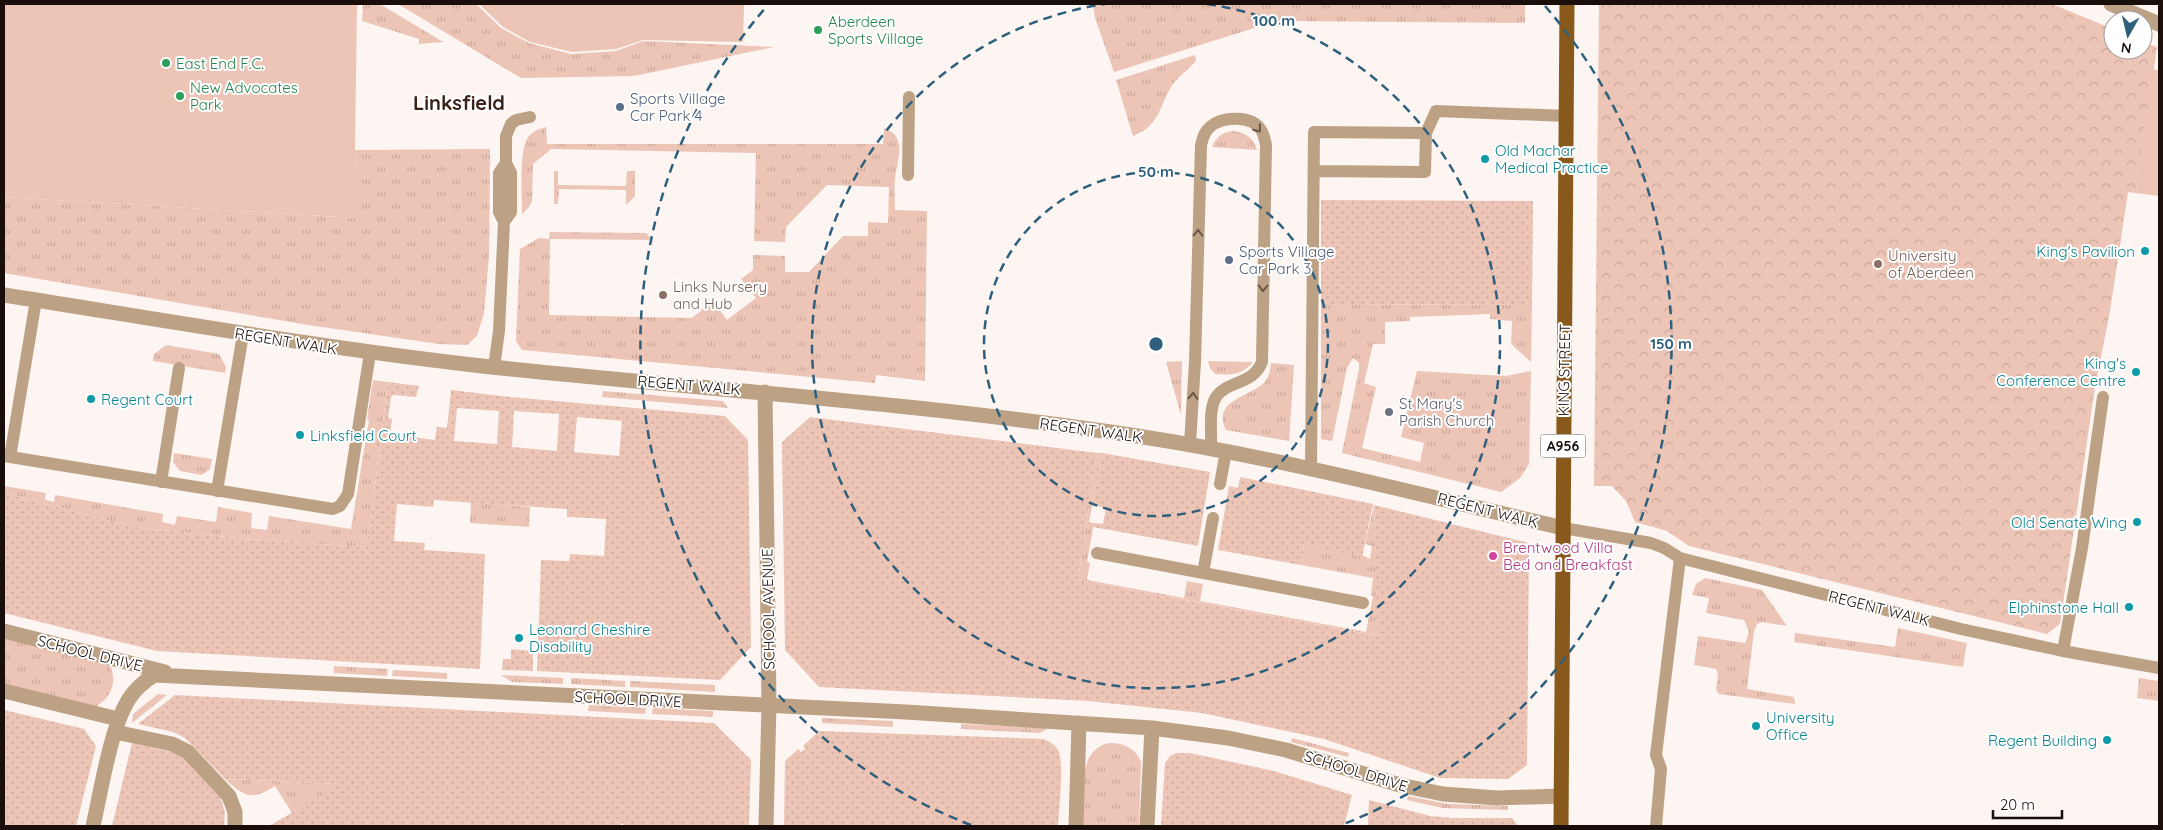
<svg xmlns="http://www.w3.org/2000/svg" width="2163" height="830" font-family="Quicksand,sans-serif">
  <defs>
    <pattern id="grass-tufts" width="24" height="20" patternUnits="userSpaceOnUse" patternTransform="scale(1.25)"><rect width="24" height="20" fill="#edc5b6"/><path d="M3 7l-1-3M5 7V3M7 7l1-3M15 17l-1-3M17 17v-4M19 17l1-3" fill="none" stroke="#cba89b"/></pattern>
    <pattern id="forest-crowns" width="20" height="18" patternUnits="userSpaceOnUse" patternTransform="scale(1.25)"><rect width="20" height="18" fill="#edc5b6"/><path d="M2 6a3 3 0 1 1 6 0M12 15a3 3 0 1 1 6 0" fill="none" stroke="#cba89b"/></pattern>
    <pattern id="garden-dots" width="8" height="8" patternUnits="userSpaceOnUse" patternTransform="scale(1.25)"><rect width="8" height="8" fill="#edc5b6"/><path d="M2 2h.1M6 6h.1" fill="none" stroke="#cba89b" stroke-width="1.8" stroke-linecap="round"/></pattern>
  </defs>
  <rect width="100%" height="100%" fill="#fcf5f2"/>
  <!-- grass -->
  <path fill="url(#grass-tufts)" d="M363,4H380L443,42L419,44V39L362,21Z
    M398,4H476L501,28L529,43L571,54L616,51L643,41L774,47L634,76L521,78Z
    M1093,4H1525V23L1277,21L1114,72L1095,18Z
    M1195,55L1196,61C1189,69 1179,76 1173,84C1159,105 1161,125 1133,136L1116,80Z
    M546,127L547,144H883L884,128C908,136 897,160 895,179C894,189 895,200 895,210L927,211L925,381L876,375L875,383L522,350L516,341L520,249L539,238L549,239L550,232L646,233L653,240L550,239L549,315L692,318L713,301L727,320L756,298L741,279L753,270V255L785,256V272H809L843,236H868V222L888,223L889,187L827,185L786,227L785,242L754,241L756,153L551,149L533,164L532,201L530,206L522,214C522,195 519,154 527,139C530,132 539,129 546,127Z
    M1233,131C1246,133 1253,137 1257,150L1212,147C1217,136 1221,133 1233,131Z
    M490,149L489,256L484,313L477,336L467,345L439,344L308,325L4,273V197L357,218L355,150Z
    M554,171H558V185L626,186L627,171H635V196L626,205V190L559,189L558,204H554Z
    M1321,304L1532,305L1531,362L1511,344L1512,321L1490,319V314L1410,317V321L1385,322V344H1373L1364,383L1376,387L1362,448L1420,462L1424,443L1401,437L1417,371L1505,376L1531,371L1529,464L1520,478L1501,492L1342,453L1359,369V363L1353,358L1347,368L1332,441L1321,439Z
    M166,345L219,354L226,367L225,373L153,361L154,354Z
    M1182,361L1181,415L1166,362Z
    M1208,361L1253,362C1242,375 1232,375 1215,374L1210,368Z
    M1271,363L1294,365L1289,441L1226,430C1211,401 1250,396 1263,384C1269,378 1270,371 1271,363Z
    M373,380L388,382L369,534L364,547L245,539L134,527L4,493V486L46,493L45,500L54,502L55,495L163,514L162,522L175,525L177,516L216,522L218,507L252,513L251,528L267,530L269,516L351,529L369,420L367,419Z
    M603,391L723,401L728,408L602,397Z
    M174,453L212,459L210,469L202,475L180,471L173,462Z
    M1097,453H1102L1089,522L1094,523L1087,562L1090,563L1087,580L1184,598L1187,581L1203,584L1200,601L1366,632L1373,596L1371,595L1373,578L1301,565L1304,544L1362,555L1370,559L1372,546L1365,544L1374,505L1379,636L1078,580Z
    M471,502L530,507L529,527L470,523Z
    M1705,578L1762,590L1787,626L1762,622L1757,624L1754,631L1747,689L1794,697L1795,704L1719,694L1716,690L1718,674L1716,669L1694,665L1698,636L1745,643L1749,632L1744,620L1706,613L1709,598L1692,595L1696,584Z
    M1898,628L1967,643L1963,667L1794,642L1795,633L1895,647Z
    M4,636L109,664C118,680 112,698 95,707L4,685Z
    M334,666L388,669L387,676L334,673Z
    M393,670L447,673V679L392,676Z
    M501,675L563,678V684L512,682Z
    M571,678L625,681V687L571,684Z
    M2139,678L2159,681V701L2137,698Z
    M630,681L715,685V692L630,687Z
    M158,694L167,695L132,723L133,714Z
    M589,705L646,708L645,714L588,711Z
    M653,708L713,711V717L652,714Z
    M822,718L893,721V727L822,723Z
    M961,724L1040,727L1047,729L1040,733L961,729Z
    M1292,738L1349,753L1348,757L1291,742Z
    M1109,743C1123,743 1134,747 1141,761L1139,826H1083C1084,799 1075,750 1109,743Z
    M225,779L342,784L292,813L275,786C251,801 245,797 225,779Z
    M1408,796L1448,804L1508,806V810L1442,808L1407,800Z"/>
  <!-- forest -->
  <path fill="url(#forest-crowns)" d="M1599,4H2052L2113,29V50H2143V42L2157,47L2136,193L2128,192L2110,311L2097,377H2090L2089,386L2095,387L2060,624L2047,634L1689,546L1667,531L1635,522L1626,501L1612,486H1594Z"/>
  <!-- garden -->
  <path fill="url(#garden-dots)" fill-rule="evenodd" d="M1321,200L1533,201L1532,305L1321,304Z
    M388,382L419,386L416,397L393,395L391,397L388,418L392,419L390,434L435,440L437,427L447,428L451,390L510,397L725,416L748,440L751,647L720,680L537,671L541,560L569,561L570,554L604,556L606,519L567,517V509L434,500L433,507L397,504L394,541L425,543L424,550L485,554L480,669L157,651L4,613V493L134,527L245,539L364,547L369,534ZM457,408L499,411L497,444L454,441ZM514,411L559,414L557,451L512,447ZM577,417L622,421L619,456L574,452Z
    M810,417L1097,453L1078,580L1378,636L1374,505L1529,543L1527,765L1508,779L1440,778L1324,739L1202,713L1088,701L819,687L785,650L782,442Z
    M1102,453L1210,472L1198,546L1093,527L1094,523L1103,524L1106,508L1092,505Z
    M1240,477L1373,504L1362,557L1304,544L1301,565L1218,550L1229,486L1238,488Z
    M511,649L533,651V671L502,670L503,659H511Z
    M175,695L714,723L751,760L749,826H624L623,823L619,826H269L341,784L225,779L185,738L173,732L138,724Z
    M4,710L84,729L96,746L76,826H4Z
    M819,731L1044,739C1050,742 1056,745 1059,752C1064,767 1059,809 1058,826H784L785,761L798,749L801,752L805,749L803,746Z
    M132,743L171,752L186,759L221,798L225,813L224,826H112Z
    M1176,753H1190L1274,771L1352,795L1344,826H1161L1165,763L1170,756Z
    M1369,800L1430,816L1453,818H1512L1518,826H1368Z"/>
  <!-- pitch -->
  <path fill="#edc5b6" d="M4,4H357L355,150L358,218L4,197Z
    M479,4H744L743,42L643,40L616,49L572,52L530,42L503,27Z
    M2153,69L2159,71V196L2136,193Z"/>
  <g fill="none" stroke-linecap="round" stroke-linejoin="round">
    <!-- service -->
    <path stroke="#bca184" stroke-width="12" d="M1426,133L1436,111L1567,116
      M908,175L909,97
      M504,222L511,212V173L506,163V136L511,124L516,120L530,117
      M494,367L499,331L504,222L499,212V173L506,163
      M1190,444L1195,362L1201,145C1203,138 1204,132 1210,127C1222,116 1252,115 1261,130C1264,134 1265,141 1266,145L1262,362C1253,385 1228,380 1216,397C1208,410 1212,433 1211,448
      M4,456L333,509L340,506L348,494L370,353
      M10,457L36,300
      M1311,468L1314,132L1426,133L1425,172L1314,171
      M161,482L179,368
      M1220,484L1226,451
      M217,491L243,334
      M1563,528L1651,543L1664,548L1680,558L1961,629L2063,651L2159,668
      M1097,553L1363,603
      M1203,573L1213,518
      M2063,651L2082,548L2103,397
      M1656,826L1661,769L1656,755L1680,558"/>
    <!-- minor -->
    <path stroke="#bca184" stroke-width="15" d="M2111,4L2159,24
      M4,295C163,320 322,348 482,366C701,389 920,403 1137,436C1281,458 1422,495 1563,528
      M765,392L769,705L766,826
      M4,631L165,672
      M4,691L118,719
      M115,732L172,744L188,752L229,796L235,812V826
      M93,826C101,792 111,723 131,696C137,687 145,681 154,675L906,712L1152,728L1228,738L1286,750L1400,785L1443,794L1497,798L1561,796
      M1076,826L1079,723
      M1147,826L1152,728"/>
    <!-- primary -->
    <path stroke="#88591a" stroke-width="15" d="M1561,826L1567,4"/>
  </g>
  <!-- one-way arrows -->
  <defs><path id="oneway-chevron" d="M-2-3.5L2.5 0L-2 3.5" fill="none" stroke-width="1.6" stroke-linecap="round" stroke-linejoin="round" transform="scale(1.25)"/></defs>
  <g stroke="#6a5847">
    <use href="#oneway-chevron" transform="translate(1258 129) rotate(51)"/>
    <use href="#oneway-chevron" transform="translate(1198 233) rotate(-89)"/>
    <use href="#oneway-chevron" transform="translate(1263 288) rotate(91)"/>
    <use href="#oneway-chevron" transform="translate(1193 396) rotate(-87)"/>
  </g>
  <!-- distance rings -->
  <g fill="none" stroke="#2e607d" stroke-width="2.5" stroke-dasharray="9 6">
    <circle cx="1156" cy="344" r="172"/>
    <path d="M1207 4A344 344 0 1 1 1105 4"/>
    <path d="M971 825A515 515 0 0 1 767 6M1545 6A515 515 0 0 1 1341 825"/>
  </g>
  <!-- markers -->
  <g fill="#2e9e5b" stroke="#fff" stroke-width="2">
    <circle cx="818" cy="30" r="5"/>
    <circle cx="166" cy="63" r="5"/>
    <circle cx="180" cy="96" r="5"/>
  </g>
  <g fill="#5c6f8a" stroke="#fff" stroke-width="2">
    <circle cx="620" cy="107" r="5"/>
    <circle cx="1229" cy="260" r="5"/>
  </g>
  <g fill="#0f9aa8" stroke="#fff" stroke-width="2">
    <circle cx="1485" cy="159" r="5"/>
    <circle cx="2145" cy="251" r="5"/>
    <circle cx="2136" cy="372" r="5"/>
    <circle cx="91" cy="399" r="5"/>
    <circle cx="300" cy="435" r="5"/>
    <circle cx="2137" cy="522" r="5"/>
    <circle cx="2129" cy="607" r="5"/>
    <circle cx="519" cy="638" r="5"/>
    <circle cx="1756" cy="726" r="5"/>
    <circle cx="2107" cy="740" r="5"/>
  </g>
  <g fill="#8d6e63" stroke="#fff" stroke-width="2">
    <circle cx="1878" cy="264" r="5"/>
    <circle cx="663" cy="295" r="5"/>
  </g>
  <circle fill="#6b7280" stroke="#fff" stroke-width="2" cx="1389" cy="412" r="5"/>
  <circle fill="#d1479c" stroke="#fff" stroke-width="2" cx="1493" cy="556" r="5"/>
  <g text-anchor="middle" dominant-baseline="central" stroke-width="4" stroke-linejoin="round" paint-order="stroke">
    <!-- shield labels -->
    <rect fill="#fff" stroke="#5e5654" stroke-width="1" x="1540.5" y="434.5" width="45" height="23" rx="4"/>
    <g font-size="14" font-weight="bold" fill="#190e0a">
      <text x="1563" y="446">A956</text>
    </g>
    <!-- leisure labels -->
    <g font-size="15" fill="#27864d" stroke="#fff" text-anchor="start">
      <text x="828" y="21">Aberdeen<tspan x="828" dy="17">Sports Village</tspan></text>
      <text x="176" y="63">East End F.C.</text>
      <text x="190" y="87">New Advocates<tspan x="190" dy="17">Park</tspan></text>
    </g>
    <!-- service labels -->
    <g font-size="15" fill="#4e5e75" stroke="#fff" text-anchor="start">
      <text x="630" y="98">Sports Village<tspan x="630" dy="17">Car Park 4</tspan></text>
      <text x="1239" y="251">Sports Village<tspan x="1239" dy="17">Car Park 3</tspan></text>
    </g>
    <!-- culture labels -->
    <g font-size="15" fill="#0d838f" stroke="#fff" text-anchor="start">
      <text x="1495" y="150">Old Machar<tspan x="1495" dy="17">Medical Practice</tspan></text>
      <text x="2135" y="251" text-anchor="end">King's Pavilion</text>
      <text x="2126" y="363" text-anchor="end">King's<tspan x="2126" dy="17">Conference Centre</tspan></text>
      <text x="101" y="399">Regent Court</text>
      <text x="310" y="435">Linksfield Court</text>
      <text x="2127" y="522" text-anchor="end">Old Senate Wing</text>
      <text x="2119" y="607" text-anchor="end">Elphinstone Hall</text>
      <text x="529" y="629">Leonard Cheshire<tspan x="529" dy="17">Disability</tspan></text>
      <text x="1766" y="717">University<tspan x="1766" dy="17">Office</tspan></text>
      <text x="2097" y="740" text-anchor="end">Regent Building</text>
    </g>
    <!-- education labels -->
    <g font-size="15" fill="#785e54" stroke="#fff" text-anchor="start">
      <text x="1888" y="255">University<tspan x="1888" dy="17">of Aberdeen</tspan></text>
      <text x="673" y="286">Links Nursery<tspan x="673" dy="17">and Hub</tspan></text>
    </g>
    <!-- street labels -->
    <g font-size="15" fill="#190e0a" stroke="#fff">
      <text transform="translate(286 341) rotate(9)">REGENT WALK</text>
      <text transform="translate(1564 370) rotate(-89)">KING STREET</text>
      <text transform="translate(689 385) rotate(5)">REGENT WALK</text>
      <text transform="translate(1091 430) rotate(8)">REGENT WALK</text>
      <text transform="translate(1488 510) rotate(14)">REGENT WALK</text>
      <text transform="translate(1879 608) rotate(14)">REGENT WALK</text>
      <text transform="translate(768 609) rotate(-91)">SCHOOL AVENUE</text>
      <text transform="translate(90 653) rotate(14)">SCHOOL DRIVE</text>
      <text transform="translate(628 699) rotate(3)">SCHOOL DRIVE</text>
      <text transform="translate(1356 771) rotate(17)">SCHOOL DRIVE</text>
    </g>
    <!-- worship labels -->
    <g font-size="15" fill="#5b616d" stroke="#fff" text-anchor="start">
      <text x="1399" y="403">St Mary's<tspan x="1399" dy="17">Parish Church</tspan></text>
    </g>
    <!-- hotel labels -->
    <g font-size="15" fill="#b23c85" stroke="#fff" text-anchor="start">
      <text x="1503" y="547">Brentwood Villa<tspan x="1503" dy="17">Bed and Breakfast</tspan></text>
    </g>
    <!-- district labels -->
    <g font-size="20" font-weight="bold" fill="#3b2219" stroke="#fff">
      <text x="459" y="102">Linksfield</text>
    </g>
  </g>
  <circle cx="1156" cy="344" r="8" fill="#2e607d" stroke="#fff" stroke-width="2.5"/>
  <g font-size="15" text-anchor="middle" font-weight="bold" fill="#2e607d" stroke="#fff" stroke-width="4" stroke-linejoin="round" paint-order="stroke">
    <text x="1274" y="26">100 m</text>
    <text x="1156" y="177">50 m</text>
    <text x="1671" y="349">150 m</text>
  </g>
  <!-- border -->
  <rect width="2163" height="830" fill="none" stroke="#190e0a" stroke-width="10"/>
  <!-- north arrow -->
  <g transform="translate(2128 35) rotate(188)"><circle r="24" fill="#ffffff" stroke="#a39f9d"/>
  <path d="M0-4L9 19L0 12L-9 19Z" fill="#2e607d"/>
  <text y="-8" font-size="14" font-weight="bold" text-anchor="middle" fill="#190e0a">N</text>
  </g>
  <!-- scale -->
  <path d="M1993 810v8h69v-8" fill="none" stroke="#190e0a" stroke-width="2.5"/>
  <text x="2000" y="810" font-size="15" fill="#190e0a" stroke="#ffffff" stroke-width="4" paint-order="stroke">20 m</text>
</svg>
